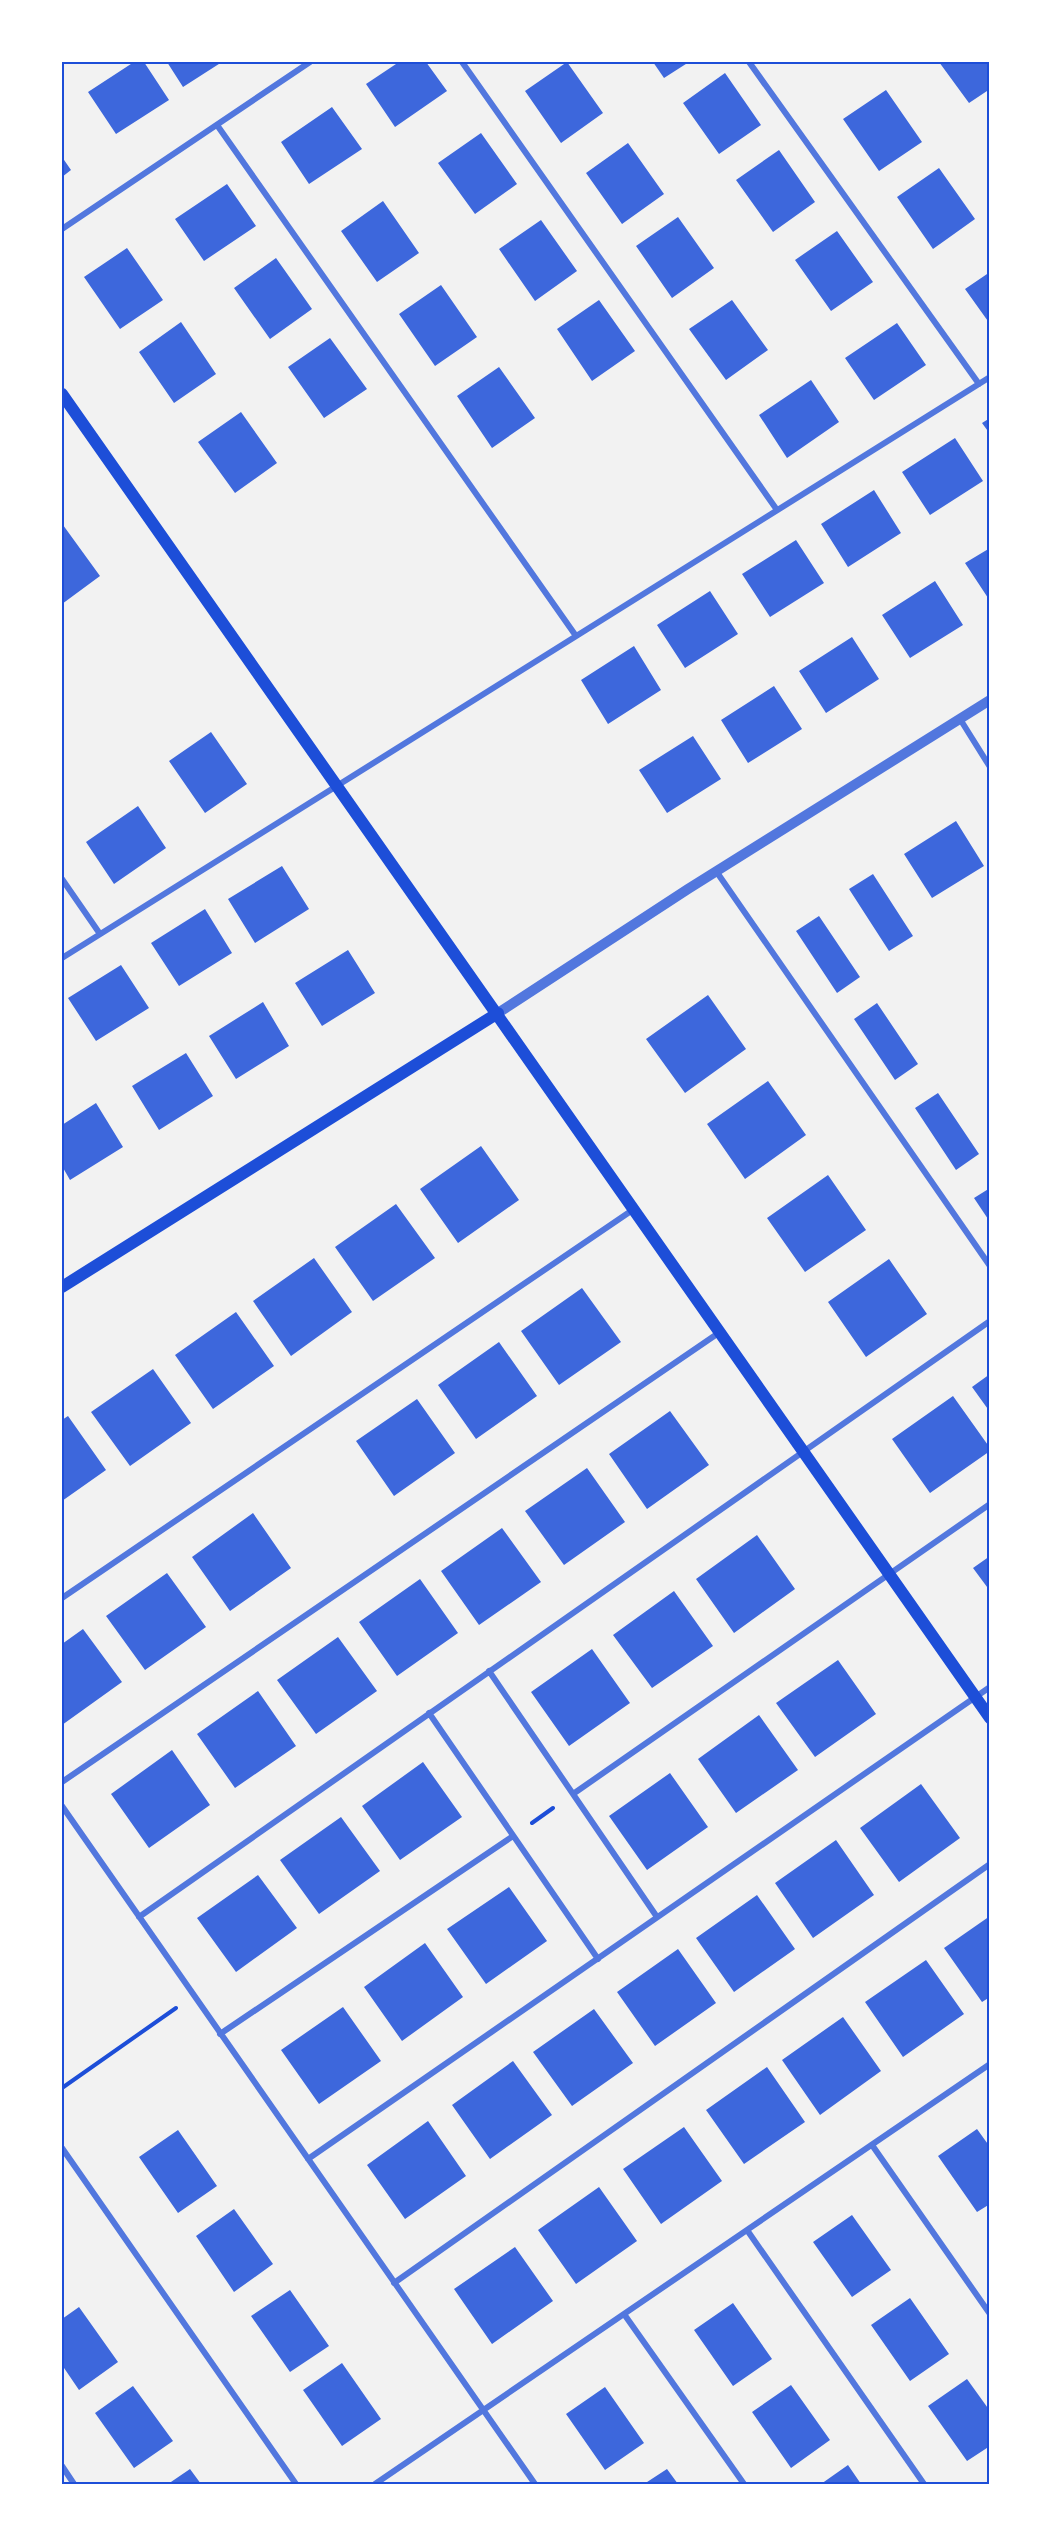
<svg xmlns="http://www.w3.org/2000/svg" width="1051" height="2546" font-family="'Roboto Condensed',sans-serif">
  <rect width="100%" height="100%" fill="#f2f2f2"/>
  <!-- building -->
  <path fill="#3d67dc" d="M134,62H144L169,100L116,134L88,92Z
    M167,62H222L183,87Z
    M399,62H426L447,91L395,127L366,84Z
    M567,62L603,113L561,143L525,91Z
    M653,62H689L664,78Z
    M939,62H990V89L969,103Z
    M725,73L761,125L719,154L683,103Z
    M886,90L922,142L879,171L843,119Z
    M332,107L362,149L309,184L281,142Z
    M481,133L517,184L475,214L438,163Z
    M628,143L664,194L622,224L586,173Z
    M779,150L815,202L773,232L736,180Z
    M62,157L71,170L62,177Z
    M939,168L975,219L933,249L897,197Z
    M227,184L256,226L204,261L175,219Z
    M383,201L419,253L377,282L341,231Z
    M678,217L714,268L672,298L636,246Z
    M541,220L577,271L535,301L499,249Z
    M837,231L873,282L831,311L795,260Z
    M127,248L163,300L120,329L84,277Z
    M276,258L312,309L270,339L234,288Z
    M990,272V324L965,289Z
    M441,285L477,337L435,366L399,314Z
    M599,300L635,351L592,381L557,329Z
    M732,300L768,350L726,380L689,329Z
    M181,322L216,374L174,403L139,352Z
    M897,323L926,365L874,400L845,358Z
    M330,338L367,389L324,418L288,367Z
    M499,367L535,418L492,448L457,396Z
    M811,380L839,422L787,458L759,415Z
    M241,412L277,463L235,493L198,442Z
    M990,418V434L982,423Z
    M955,438L983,481L930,515L902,472Z
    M874,490L901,533L848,567L821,524Z
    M63,525L100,576L62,604V527Z
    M796,540L824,583L770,617L742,574Z
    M990,548V601L965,563Z
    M935,581L963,625L910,658L882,615Z
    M710,591L738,634L685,668L657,625Z
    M852,637L879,679L826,713L799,671Z
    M634,646L661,690L608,724L581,680Z
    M774,686L802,729L748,763L721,720Z
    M211,732L247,784L205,813L169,761Z
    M693,736L721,779L667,813L639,770Z
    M138,806L166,848L114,884L86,842Z
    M956,821L984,866L932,898L904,854Z
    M282,866L309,909L255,943L228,899Z
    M873,874L913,936L889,951L849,889Z
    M205,909L232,953L179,986L151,943Z
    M819,916L860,977L837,993L796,931Z
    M348,950L375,993L322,1026L295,983Z
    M121,965L149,1008L96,1041L68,998Z
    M708,995L746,1049L685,1093L646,1039Z
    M263,1002L289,1046L236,1079L209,1036Z
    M877,1003L918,1064L895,1080L854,1019Z
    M186,1053L213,1096L159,1130L132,1086Z
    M768,1081L806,1135L745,1179L707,1124Z
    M938,1093L979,1154L956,1170L915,1108Z
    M96,1103L123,1147L70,1180L62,1166V1125Z
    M481,1146L519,1200L458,1243L420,1189Z
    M828,1175L866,1230L805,1272L767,1218Z
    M990,1188V1222L974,1198Z
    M396,1204L435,1258L373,1301L335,1247Z
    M314,1258L352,1312L291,1356L253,1301Z
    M889,1259L927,1314L866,1357L828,1302Z
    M582,1288L621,1342L559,1385L521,1331Z
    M236,1312L274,1366L213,1409L175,1355Z
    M499,1342L537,1396L476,1439L438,1385Z
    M153,1369L191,1423L130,1466L91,1412Z
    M990,1374V1412L972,1387Z
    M953,1396L990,1448V1451L930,1493L892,1439Z
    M417,1399L455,1453L394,1496L356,1441Z
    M670,1411L709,1465L647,1509L609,1454Z
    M68,1416L106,1470L62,1501V1420Z
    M587,1468L625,1522L564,1565L525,1511Z
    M253,1513L291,1568L230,1611L192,1557Z
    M502,1528L541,1582L479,1625L441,1571Z
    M757,1535L795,1589L734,1633L696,1579Z
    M990,1556V1591L973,1568Z
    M167,1573L206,1627L145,1670L106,1616Z
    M420,1579L458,1633L397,1676L359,1622Z
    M674,1591L713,1646L652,1688L613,1635Z
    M83,1629L122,1682L62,1725V1644Z
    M338,1637L377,1691L316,1734L277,1680Z
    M592,1649L630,1703L569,1746L531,1692Z
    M838,1660L876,1714L815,1757L776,1703Z
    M258,1691L296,1746L235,1788L197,1734Z
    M759,1715L798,1770L736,1813L698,1759Z
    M172,1750L210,1805L149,1848L111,1794Z
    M423,1762L462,1817L400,1860L362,1806Z
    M670,1773L708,1827L647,1870L609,1816Z
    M921,1784L960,1838L899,1882L860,1828Z
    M341,1817L380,1871L319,1914L280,1860Z
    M836,1840L874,1895L813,1938L775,1883Z
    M258,1875L297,1928L236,1972L197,1918Z
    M509,1887L547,1941L486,1984L447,1929Z
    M757,1895L795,1949L734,1992L696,1938Z
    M990,1916V1997L982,2002L944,1948Z
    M425,1943L463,1997L402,2041L364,1987Z
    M678,1949L716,2003L655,2046L617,1992Z
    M926,1960L964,2014L903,2057L865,2002Z
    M343,2007L381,2061L319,2104L281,2050Z
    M594,2009L633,2063L572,2106L533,2052Z
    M843,2017L881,2071L820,2115L782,2060Z
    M513,2061L552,2115L490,2159L452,2105Z
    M767,2067L805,2122L744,2164L706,2110Z
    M428,2121L466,2176L405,2219L367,2165Z
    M684,2127L722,2181L661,2224L623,2169Z
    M977,2129L990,2147V2204L977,2212L938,2156Z
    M178,2130L217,2186L178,2213L139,2157Z
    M599,2187L637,2241L576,2284L538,2230Z
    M234,2209L273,2264L234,2292L196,2236Z
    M852,2215L891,2270L852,2297L813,2242Z
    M515,2247L553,2301L492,2344L454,2289Z
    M290,2290L329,2346L290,2372L251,2316Z
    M910,2298L949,2354L910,2381L871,2325Z
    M733,2303L772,2359L733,2386L694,2330Z
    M79,2307L118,2362L79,2390L62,2365V2319Z
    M342,2363L381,2419L342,2446L303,2390Z
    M967,2379L990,2411V2446L967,2461L928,2406Z
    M791,2385L830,2440L791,2468L752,2412Z
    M133,2386L173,2441L134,2468L95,2413Z
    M605,2387L644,2443L605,2470L566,2414Z
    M848,2465L861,2484H821Z
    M190,2469L201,2484H168Z
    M667,2469L678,2484H644Z"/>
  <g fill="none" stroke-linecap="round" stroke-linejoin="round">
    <!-- path -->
    <path stroke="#1d4ed8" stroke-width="4" d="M532,1823L553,1808
      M62,2088L176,2008"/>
    <!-- minor -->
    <path stroke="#5277de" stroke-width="6" d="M462,62L777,510
      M749,62L979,384
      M217,125L576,636
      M62,229L310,62
      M960,719L990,767
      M716,871L990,1266
      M62,879L100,934
      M62,958L990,377
      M62,1598L634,1209
      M489,1671L657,1917
      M429,1713L598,1959
      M62,1782L720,1332
      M573,1794L990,1504
      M62,1806L535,2484
      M139,1917L990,1321
      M220,2034L513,1836
      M872,2145L990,2314
      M62,2148L296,2484
      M308,2159L990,1687
      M747,2230L924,2484
      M394,2283L990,1864
      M624,2314L744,2484
      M62,2466L74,2484
      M375,2484L990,2064"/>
    <!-- tertiary -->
    <path stroke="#5277de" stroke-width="10" d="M498,1013L688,889L990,700"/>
    <!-- secondary -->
    <path stroke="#1d4ed8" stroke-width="12" d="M62,394L990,1718
      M62,1287L498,1013"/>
  </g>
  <!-- border -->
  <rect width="1051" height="2546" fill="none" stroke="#ffffff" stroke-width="126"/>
  <rect x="63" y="63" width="925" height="2420" fill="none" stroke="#1d4ed8" stroke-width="2"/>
</svg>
